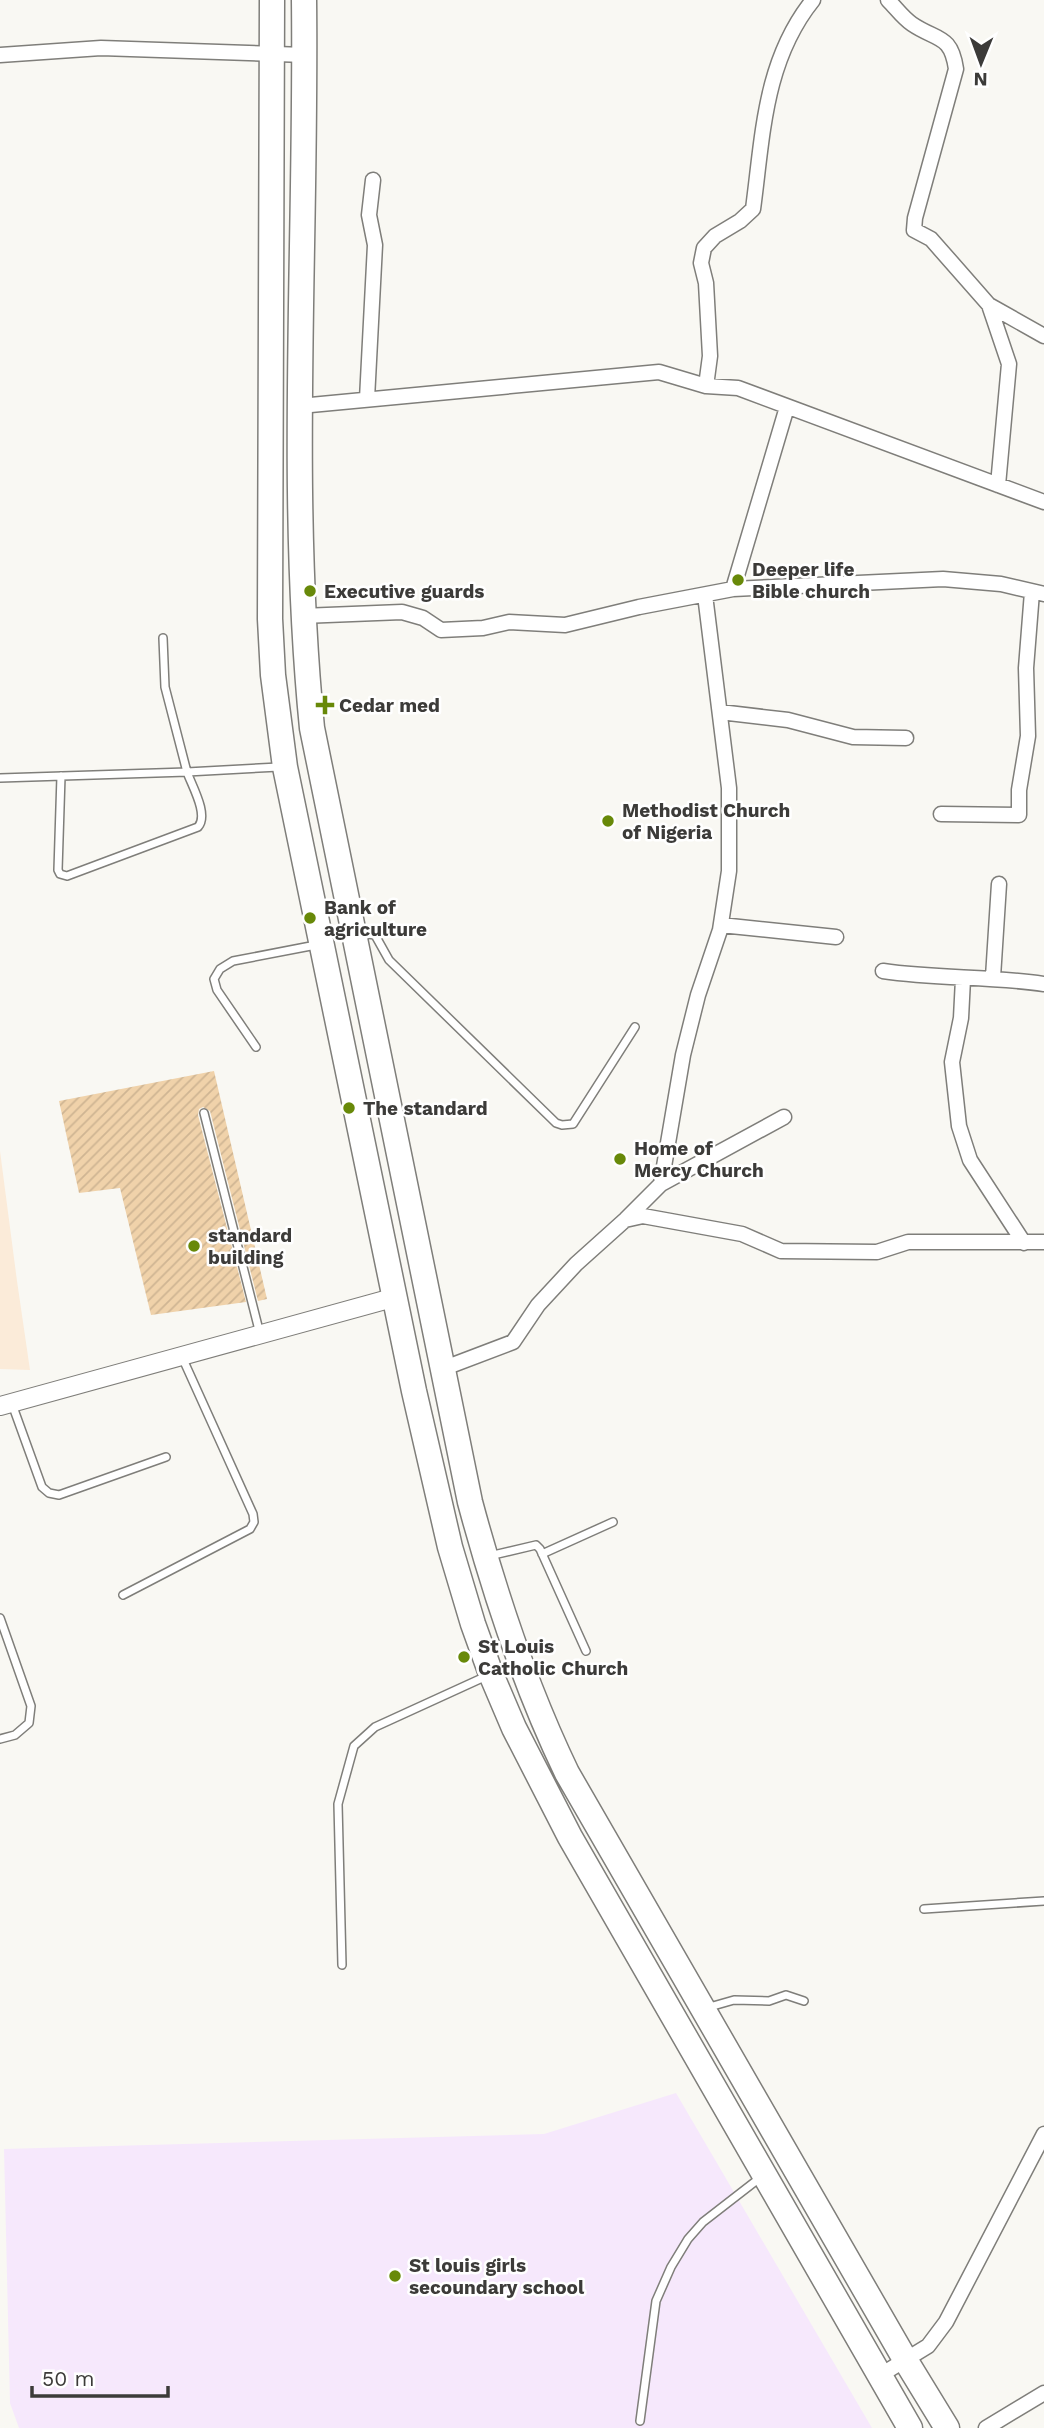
<svg xmlns="http://www.w3.org/2000/svg" width="1044" height="2428" font-family="'Work Sans',sans-serif">
  <defs>
    <pattern id="building-hatch" width="6" height="6" patternUnits="userSpaceOnUse" patternTransform="scale(1.75)"><rect width="6" height="6" fill="#f0d2aa"/><path d="M-1 1l2-2M0 6l6-6M5 7l2-2" fill="none" stroke="#cfb593"/></pattern>
  </defs>
  <rect width="100%" height="100%" fill="#f9f8f3"/>
  <!-- commercial -->
  <path fill="#fbebd9" d="M0,1151L17,1281L30,1370L0,1369Z"/>
  <!-- education -->
  <path fill="#f6e8fc" d="M676,2093L872,2428H19L10,2403L4,2149L544,2134Z"/>
  <!-- building -->
  <path fill="url(#building-hatch)" d="M214,1071L267,1299L258,1301L210,1111L203,1107L199,1109L198,1115L246,1302L151,1315L120,1188L79,1193L59,1101Z"/>
  <g fill="none" stroke-linecap="round" stroke-linejoin="round">
    <!-- service casing -->
    <g stroke="#7f7e7a" stroke-width="10">
      <path id="service" d="M61,776L58,870L60,874L67,876L198,827C209,815 192,786 187,772L279,767
        M0,778L187,772L165,687L163,638
        M360,933L375,935L389,960L556,1123L562,1125L573,1124L635,1027
        M256,1047L217,990L214,979L220,969L233,961L316,945
        M204,1113L260,1334
        M12,1404L42,1487L49,1493L59,1495L166,1457
        M542,1554L613,1522
        M489,1556L536,1545L540,1549L586,1651
        M123,1595L250,1529L254,1522L253,1514L182,1357
        M0,1618L31,1706L29,1723L15,1735L0,1739
        M924,1909L1044,1901
        M342,1965L338,1804L354,1746L375,1727L491,1674L516,1666
        M706,2008L734,2000L769,2001L786,1995L804,2001
        M640,2421L656,2301L671,2267L688,2239L703,2222L761,2177"/>
    </g>
    <!-- minor casing -->
    <g stroke="#7f7e7a" stroke-width="17">
      <path id="minor" d="M888,0C896,8 903,18 912,24C937,41 951,34 956,69L915,218L914,230L931,239L989,305L1009,364L998,485
        M0,55L101,48L305,55
        M989,305L1044,336
        M706,386L710,356L706,283L701,263L704,248L715,236L740,221L753,209C763,135 764,61 813,0
        M367,399L375,245L369,215L373,180
        M300,406L659,372L706,386L738,388L1044,502
        M733,589L787,407
        M302,616L402,612L423,618L441,630L483,628L509,622L565,625L639,607L733,589L943,579L1001,584L1044,594
        M720,712L788,720L853,737L906,738
        M941,814L1019,815V790L1028,736L1026,668L1032,592
        M721,925L836,937
        M883,971C937,979 990,976 1044,984
        M993,977L999,884
        M963,979L961,1018L952,1062L959,1126L970,1160L1024,1243
        M661,1184L683,1055L698,995L720,930L729,871V788L705,595
        M626,1219L661,1184L784,1117
        M442,1369L513,1342L538,1305L576,1264L625,1220L643,1216L742,1234L781,1251L877,1252L908,1242H1044
        M879,2376L928,2346L946,2322L1044,2134
        M986,2428L1044,2393"/>
    </g>
    <!-- tertiary casing -->
    <g stroke="#7f7e7a" stroke-width="20">
      <path id="tertiary" d="M0,1406L396,1297"/>
    </g>
    <!-- trunk casing -->
    <g stroke="#7f7e7a" stroke-width="27">
      <path id="trunk" d="M272,0L270,619L273,675L285,767L414,1391L450,1547L473,1624L491,1674L514,1728L570,1837L910,2428
        M304,0C307,242 288,486 312,728L470,1502C495,1595 525,1686 567,1773L906,2361L947,2428"/>
    </g>
    <!-- service -->
    <use href="#service" stroke="#fff" stroke-width="7"/>
    <!-- minor -->
    <use href="#minor" stroke="#fff" stroke-width="14"/>
    <!-- tertiary -->
    <use href="#tertiary" stroke="#fff" stroke-width="18"/>
    <!-- trunk -->
    <use href="#trunk" stroke="#fff" stroke-width="24"/>
  </g>
  <!-- markers -->
  <g fill="#688909" stroke="#fff" stroke-width="2.5">
    <circle cx="738" cy="580" r="7"/>
    <circle cx="310" cy="591" r="7"/>
    <path d="M321.5 694.5h7v7h7v7h-7v7h-7v-7h-7v-7h7z"/>
    <circle cx="608" cy="821" r="7"/>
    <circle cx="310" cy="918" r="7"/>
    <circle cx="349" cy="1108" r="7"/>
    <circle cx="620" cy="1159" r="7"/>
    <circle cx="194" cy="1246" r="7"/>
    <circle cx="464" cy="1657" r="7"/>
    <circle cx="395" cy="2276" r="7"/>
  </g>
  <g text-anchor="middle" dominant-baseline="central" stroke-width="5" stroke-linejoin="round" paint-order="stroke">
    <!-- poi labels -->
    <g font-size="19" font-weight="bold" fill="#3c3b39" stroke="#fff" text-anchor="start">
      <text x="752" y="569">Deeper life<tspan x="752" dy="22">Bible church</tspan></text>
      <text x="324" y="591">Executive guards</text>
      <text x="339" y="705">Cedar med</text>
      <text x="622" y="810">Methodist Church<tspan x="622" dy="22">of Nigeria</tspan></text>
      <text x="324" y="907">Bank of<tspan x="324" dy="22">agriculture</tspan></text>
      <text x="363" y="1108">The standard</text>
      <text x="634" y="1148">Home of<tspan x="634" dy="22">Mercy Church</tspan></text>
      <text x="208" y="1235">standard<tspan x="208" dy="22">building</tspan></text>
      <text x="478" y="1646">St Louis<tspan x="478" dy="22">Catholic Church</tspan></text>
      <text x="409" y="2265">St louis girls<tspan x="409" dy="22">secoundary school</tspan></text>
    </g>
  </g>
  <!-- north arrow -->
  <g transform="translate(981 63) rotate(181)" stroke="#ffffff" stroke-width="5" paint-order="stroke">
  <path d="M0-5L12 26L0 18L-12 26Z" fill="#3c3b39"/>
  <text y="-10" font-size="19" font-weight="bold" text-anchor="middle" fill="#3c3b39">N</text>
  </g>
  <!-- scale -->
  <path d="M32 2386v10h136v-10" fill="none" stroke="#3c3b39" stroke-width="3.5"/>
  <text x="42" y="2386" font-size="21" fill="#3c3b39" stroke="#ffffff" stroke-width="5" paint-order="stroke">50 m</text>
</svg>
